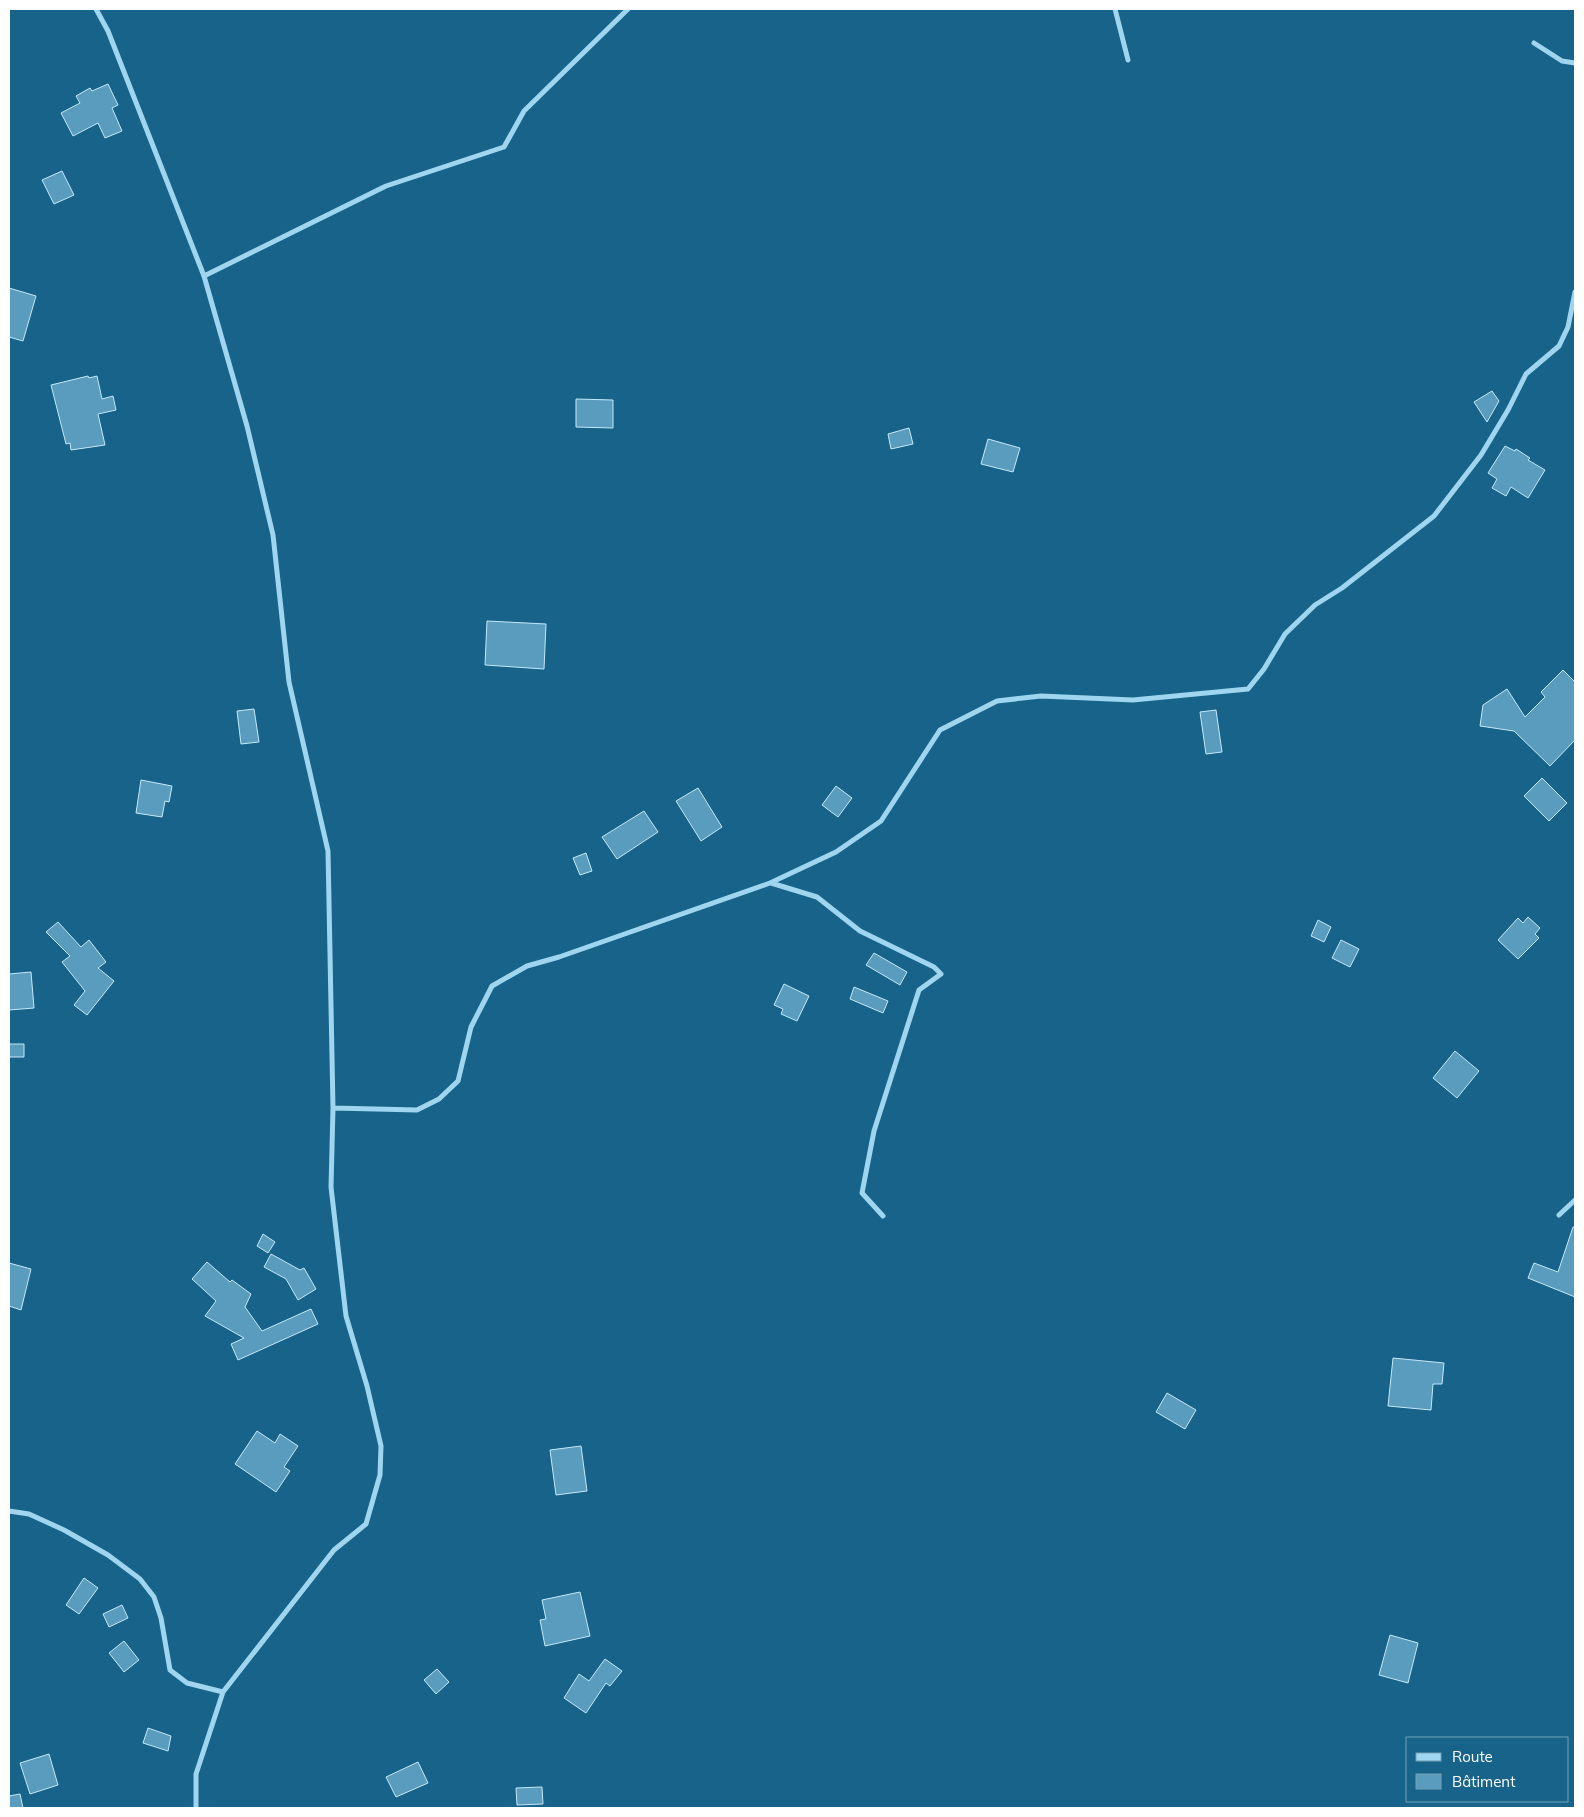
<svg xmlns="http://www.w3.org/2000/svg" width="1584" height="1817" font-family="Mulish,sans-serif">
  <rect width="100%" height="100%" fill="#176389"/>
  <!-- building -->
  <path fill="#599cbd" stroke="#c5e9fa" d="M108,84L118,105L112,108L122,131L105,138L98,123L73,136L61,113L80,103L76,96L90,88L92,91Z
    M62,171L74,195L54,204L42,180Z
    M9,288L36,296L23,341L9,337Z
    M88,376L89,378L97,376L102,399L113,396L116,410L98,414L105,445L71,450L70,443L66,444L51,385Z
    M1492,391L1499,401L1487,422L1474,402Z
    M576,399L613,400V428L576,427Z
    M909,428L913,444L891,449L888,434Z
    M988,439L1020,448L1013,472L981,464Z
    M1505,446L1515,451L1516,449L1530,458L1528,460L1545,470L1528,498L1511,487L1506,496L1492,488L1497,479L1488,473Z
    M487,621L546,624L544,669L485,665Z
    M1563,670L1575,682V740L1550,766L1514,731L1480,726L1483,705L1507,689L1525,717L1545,697L1541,692Z
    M254,709L259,742L241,744L237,711Z
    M1216,710L1222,752L1206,754L1200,712Z
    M1542,778L1567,803L1549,821L1524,796Z
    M141,780L172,786L169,802L165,801L162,817L136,813Z
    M836,786L852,798L838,817L822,805Z
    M698,788L722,827L701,841L676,801Z
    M644,811L658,832L617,859L602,837Z
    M586,853L592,871L580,875L573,858Z
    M1528,917L1540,928L1535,934L1539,938L1518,959L1498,940L1518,918L1523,923Z
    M1318,920L1331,927L1324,942L1311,936Z
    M58,922L81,947L89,940L106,962L98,968L114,981L87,1015L74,1005L85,991L62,962L70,956L46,932Z
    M1341,940L1359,949L1350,967L1332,958Z
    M874,953L907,972L900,985L866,965Z
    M31,972L34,1008L9,1010V974Z
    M784,984L809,996L797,1021L781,1014L783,1009L774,1005Z
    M854,987L888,1001L883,1013L850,999Z
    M9,1044H24V1057H9Z
    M1455,1051L1479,1071L1457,1098L1433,1078Z
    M1573,1227H1575V1297L1528,1278L1534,1263L1558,1272Z
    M263,1234L275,1242L268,1253L257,1246Z
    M271,1254L300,1270L304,1268L316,1289L298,1300L286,1279L264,1267Z
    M207,1262L230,1282L232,1280L251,1294L245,1307L262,1331L311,1309L318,1324L238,1360L231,1344L244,1338L205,1316L216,1301L192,1279Z
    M9,1263L31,1269L21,1310L9,1306Z
    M1393,1358L1444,1363L1442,1384H1433L1431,1410L1388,1406Z
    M1167,1393L1196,1410L1185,1429L1156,1412Z
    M257,1431L275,1443L280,1434L298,1446L284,1467L290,1471L276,1492L235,1464Z
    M581,1446L587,1491L556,1495L550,1450Z
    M84,1578L98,1588L79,1614L66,1605Z
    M580,1592L590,1636L545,1646L540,1620L546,1619L542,1600Z
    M122,1605L128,1618L109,1627L103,1614Z
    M1390,1635L1418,1643L1408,1683L1379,1675Z
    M124,1641L139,1660L124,1672L109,1653Z
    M605,1659L622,1671L610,1686L606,1683L586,1713L564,1698L579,1674L589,1681Z
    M437,1669L449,1682L436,1694L424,1680Z
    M148,1728L171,1736L168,1751L143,1743Z
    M49,1754L58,1785L30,1794L20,1763Z
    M418,1762L428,1783L396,1797L386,1777Z
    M542,1787L543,1804L517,1805L516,1788Z
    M20,1794L23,1808H9V1796Z"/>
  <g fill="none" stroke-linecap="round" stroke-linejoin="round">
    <!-- minor -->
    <path stroke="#9fd5ee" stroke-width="5" d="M96,9L108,31L204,276L247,426L273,535L289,682L328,851L333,1108L331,1187L346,1316L367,1386L381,1446L380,1475L366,1524L334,1550L223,1692L196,1774V1808
      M1115,9L1128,60
      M1534,43L1562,61L1575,63
      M204,276L386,186L504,147L524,111L628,9
      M771,883L817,897L860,931L934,967L941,974L919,990L874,1131L862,1193L883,1216
      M333,1108L417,1110L439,1099L458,1081L471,1027L492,986L527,966L559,957L770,883L836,852L881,821L940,730L997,701L1041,696L1133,700L1248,689L1264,669L1285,634L1315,605L1342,588L1434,516L1481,455L1508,410L1526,374L1559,346L1568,327L1575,292
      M1559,1215L1575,1200
      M9,1511L29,1514L64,1530L108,1555L140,1579L154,1597L161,1618L170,1670L187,1683L223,1692"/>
  </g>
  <!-- border -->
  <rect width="1584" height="1817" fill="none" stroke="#ffffff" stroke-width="20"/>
  <!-- legend -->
  <rect x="1406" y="1737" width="162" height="65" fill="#176389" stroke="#74a1b8"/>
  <rect x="1416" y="1753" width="25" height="8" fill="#9fd5ee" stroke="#74a1b8"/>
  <text x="1452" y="1762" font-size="15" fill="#ffffff">Route</text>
  <rect x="1416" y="1774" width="25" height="15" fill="#599cbd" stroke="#74a1b8"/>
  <text x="1452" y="1787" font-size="15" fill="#ffffff">Bâtiment</text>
</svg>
